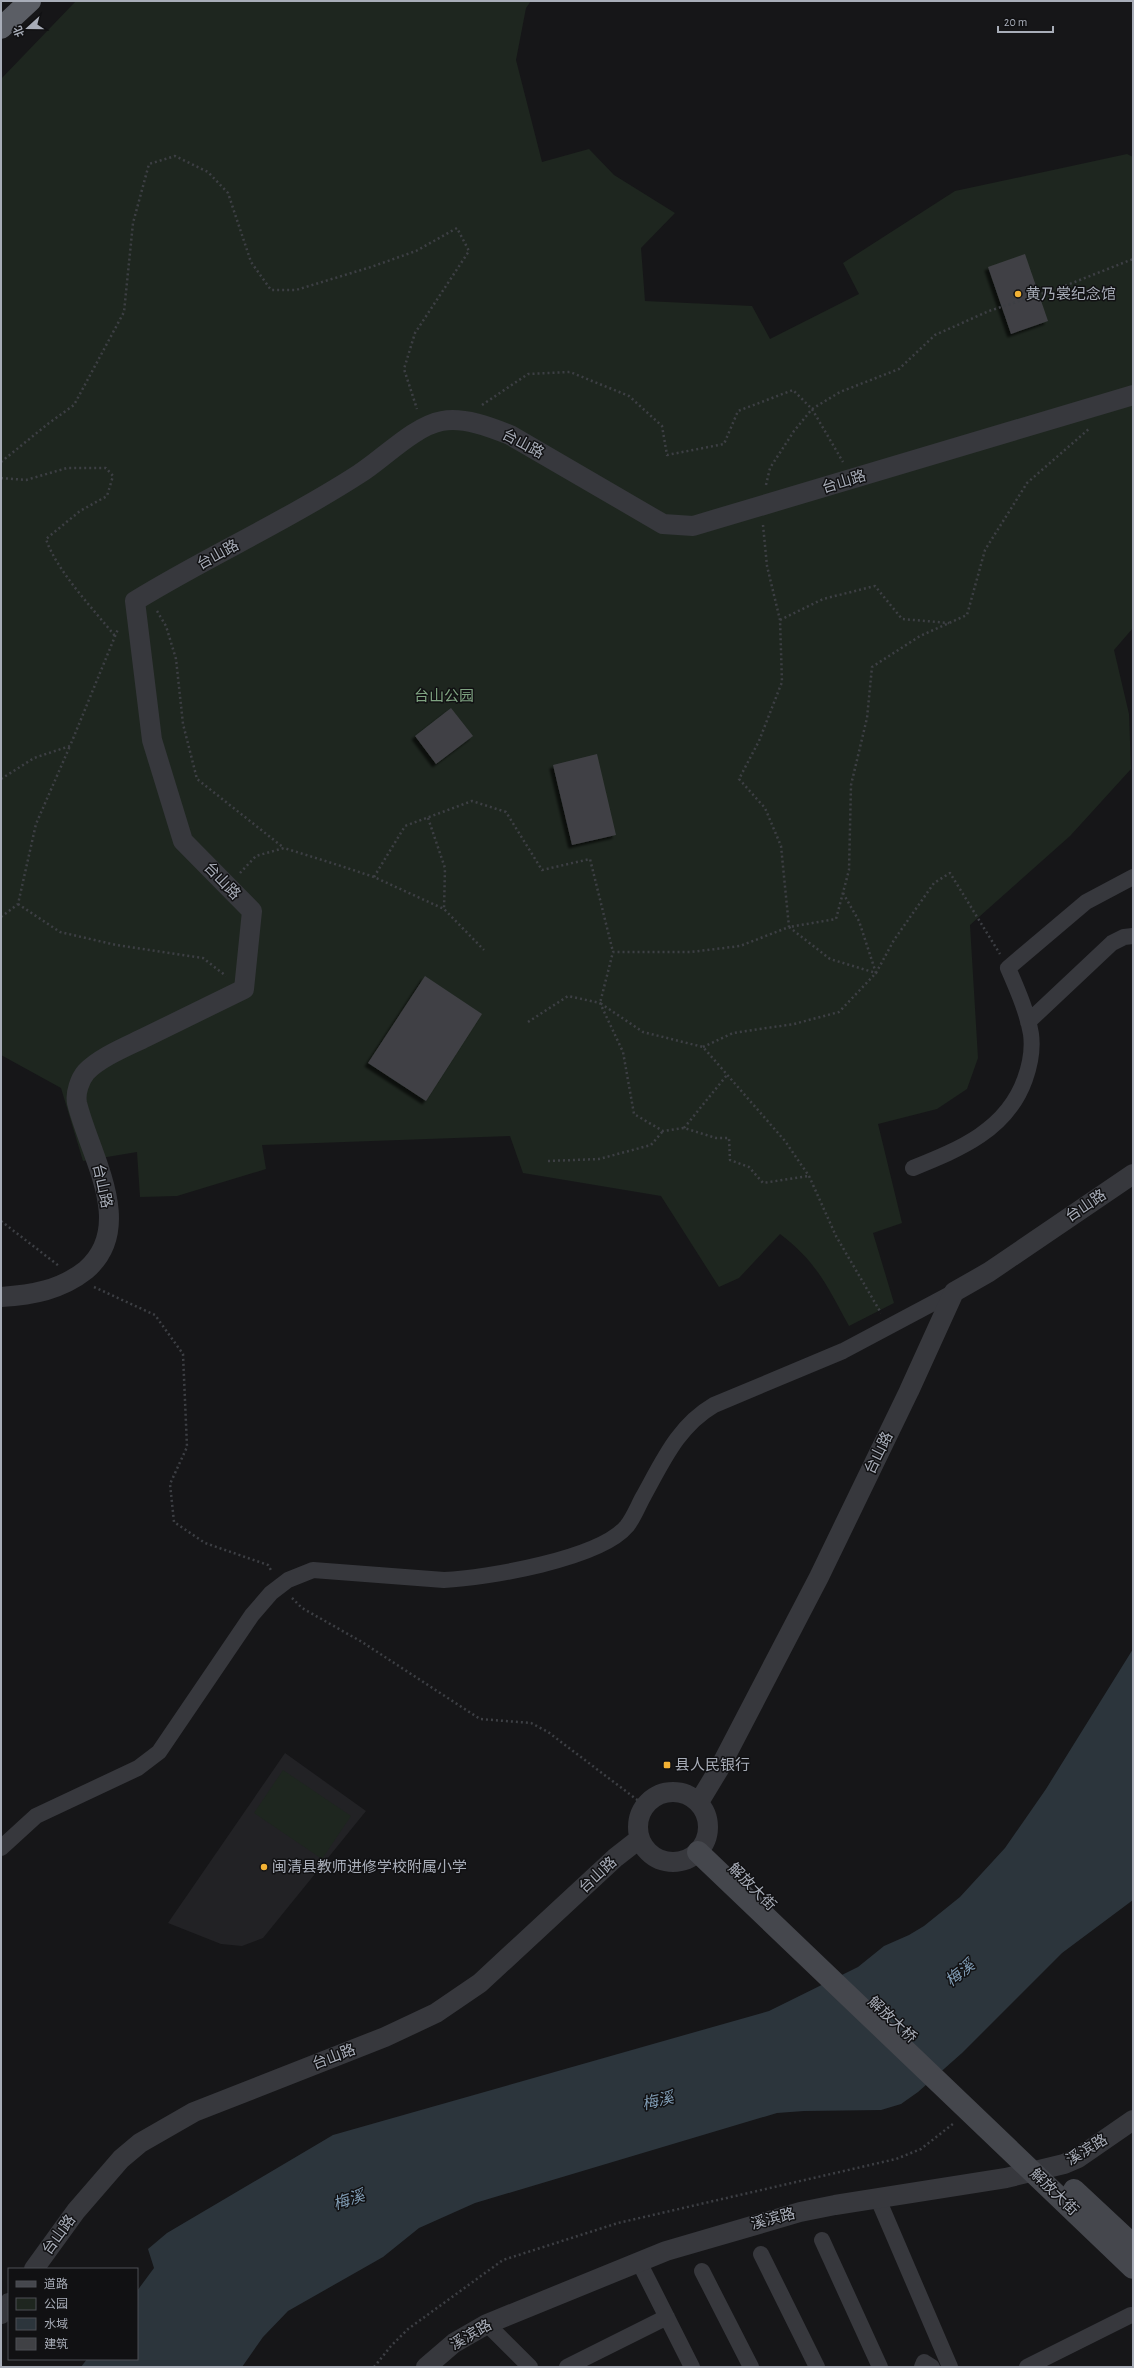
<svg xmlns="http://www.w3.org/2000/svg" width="1134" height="2368" font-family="'Alegreya Sans','Noto Sans SC',sans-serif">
  <defs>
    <filter id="shadow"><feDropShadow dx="-3.5" dy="3.5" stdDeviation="1" flood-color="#0009"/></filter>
  </defs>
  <rect width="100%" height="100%" fill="#161618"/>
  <!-- built -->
  <path fill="#222225" d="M285,1753L366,1811L263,1938L242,1946L221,1944L168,1923Z"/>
  <!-- green -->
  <path fill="#1e261f" d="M76,1H531L526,8L516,60L542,162L589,149L614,175L675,213L641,248L645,301L752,306L770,339L859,294L843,263L955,191L1127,154L1133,157V628L1114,650L1129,714L1131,769L1070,836L970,925L978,1058L967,1089L937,1109L878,1124L902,1223L873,1233L894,1303L849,1326C827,1286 817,1262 780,1234L739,1278L719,1287L661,1196L523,1173L510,1136L262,1145L266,1169L177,1196L140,1197L137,1152L83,1161L61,1088L1,1055V79Z
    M283,1770L351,1816L322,1859L254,1813Z"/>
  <!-- water -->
  <path fill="#2c353c" d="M1133,1649V1900L1062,1953L962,2053L918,2092L901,2104L881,2110L804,2111L777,2113L475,2203L419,2228L383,2257L288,2311L263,2337L242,2367H81L87,2359H137V2291L154,2268L148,2249L167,2233L333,2135L769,2011L858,1967L884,1946L909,1935L924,1926L960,1897L1005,1848L1046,1789Z"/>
  <!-- building -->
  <path fill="#404145" filter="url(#shadow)" d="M1025,254L1048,321L1011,334L988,267Z
    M451,708L473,736L436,764L415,736Z
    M597,754L616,835L572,845L553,765Z
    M425,976L482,1014L426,1101L368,1063Z"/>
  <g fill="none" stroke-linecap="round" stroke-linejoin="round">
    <!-- path -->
    <path stroke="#3d3f44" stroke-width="2.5" stroke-dasharray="2 3" stroke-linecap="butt" d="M482,405L528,374L570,372L629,396L662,426L667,455L724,444L738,411L793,390L812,409L843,462
      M1,462L49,423L74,405L124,312L133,223L149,164L175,156L208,172L228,193L251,262L271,290H296L371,267L416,251L457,228L469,251L415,333L404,369L417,409
      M1,478L26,480L67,468H106L113,476L107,496L80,511L46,539C56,570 94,610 115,636
      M766,485L770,468L794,431L812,409L840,392L899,369L935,335L989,311L1062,287L1133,259
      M763,525L767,566L780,620L782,682L759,741L739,779L765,808L781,846L789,927L740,946L691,952H613L600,1003L643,1032L703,1047L785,1141L809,1176L836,1236L881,1313
      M157,611L166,626L176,659L183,724L197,779L284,848
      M780,620L823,599L875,586L902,619L949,623
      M1,779L34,758L70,746L118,629
      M428,818L445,868L444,909
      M240,873L256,856L284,848L341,866L374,877L444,909L484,950
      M374,877L405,826L472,801L506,812L542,870L590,859L613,952
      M843,893L859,921L876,973L830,959L789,927L836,919L849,870L851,785L867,718L872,667L920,636L967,615L985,550L1027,483L1090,428
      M18,904L60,932L116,945L203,958L226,976
      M1,917L18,904L36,824L70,746
      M528,1022L568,996L600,1003L623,1052L634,1114L663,1131L684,1128L716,1138H729L730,1160L749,1167L763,1183L809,1176
      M703,1047L733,1033L794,1024L839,1012L876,973L894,940L934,883L950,873L1000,954
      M684,1128L727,1075
      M548,1161L599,1159L651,1145L663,1131
      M1,1221L59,1266
      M94,1287L155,1315L183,1354L187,1447L170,1484L174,1522L205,1543L268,1565L272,1572
      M292,1598L302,1608L362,1642L480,1719L531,1723L548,1732L644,1805
      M374,2367L391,2346L408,2329L503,2260L618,2223L896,2159L921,2149L954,2123"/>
    <!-- minor -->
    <path stroke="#37383d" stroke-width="16" d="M1028,1022L1112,943L1124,937L1133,936
      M913,1168C960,1149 1007,1130 1025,1079C1030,1065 1033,1049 1031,1034C1027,1011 1017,989 1008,968L1086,902L1133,877
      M1,1848L36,1816L138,1768L159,1752L252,1615L271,1593L288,1580L313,1570L444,1580C486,1578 600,1559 627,1526C634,1517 638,1506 643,1497C663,1461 678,1426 714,1405L843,1351L954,1292
      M878,2199L950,2367
      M822,2240L880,2367
      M761,2254L817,2367
      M639,2262L692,2367
      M702,2271L751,2367
      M487,2324L530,2367
      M567,2367L667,2317
      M922,2367L924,2362L932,2367
      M1027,2367L1131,2315"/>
    <!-- tertiary -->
    <path stroke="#37383d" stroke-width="20" d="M1,1297C32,1295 61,1290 86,1270C137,1226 89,1154 77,1103C75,1093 80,1079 86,1072C100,1057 128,1046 146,1037C179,1021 212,1005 244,989L252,911L183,841L152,740L135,601C208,556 287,521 359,474C383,459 414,426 442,421C464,417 490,427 510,435L663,524L693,526L1133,395
      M638 1827a35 35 0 1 1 70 0a35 35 0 1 1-70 0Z
      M699,1802L719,1769L819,1577L909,1391L954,1292L989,1272L1133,1174
      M34,2269L76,2211L121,2159L140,2143L194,2112L385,2037L436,2013L480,1983L616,1857L639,1839
      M1,2314L9,2303
      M426,2367L454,2343L487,2324L666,2251L800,2212L835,2205L1006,2178L1064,2164L1078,2158L1133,2120"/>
    <!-- secondary -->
    <path stroke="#45474d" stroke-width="22" d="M698,1852L1133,2268
      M1074,2190L1133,2245"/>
    <!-- trunk -->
    <path stroke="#5b5e65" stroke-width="22" d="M1,28L30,1"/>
  </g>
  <!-- markers -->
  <g fill="#f2b134" stroke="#111113" stroke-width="1.5">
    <circle cx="1018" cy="294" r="4"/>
    <rect x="663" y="1761" width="8" height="8" rx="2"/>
    <circle cx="264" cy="1867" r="4"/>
  </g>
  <g text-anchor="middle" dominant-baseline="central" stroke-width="3" stroke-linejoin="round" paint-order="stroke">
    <!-- poi labels -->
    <g font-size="15" fill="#a8adb8" stroke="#111113" text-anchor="start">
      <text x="1026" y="294">黄乃裳纪念馆</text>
      <text x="675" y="1765">县人民银行</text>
      <text x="272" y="1867">闽清县教师进修学校附属小学</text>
    </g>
    <!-- street labels -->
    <g font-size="15" fill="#a8adb8" stroke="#111113">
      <text transform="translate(523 444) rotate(28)">台山路</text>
      <text transform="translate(844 482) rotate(-17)">台山路</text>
      <text transform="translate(218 555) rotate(-29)">台山路</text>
      <text transform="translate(222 881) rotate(46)">台山路</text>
      <text transform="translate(102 1186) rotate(78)">台山路</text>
      <text transform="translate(1086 1206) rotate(-34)">台山路</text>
      <text transform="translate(879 1453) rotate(-64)">台山路</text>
      <text transform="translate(598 1875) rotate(-43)">台山路</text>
      <text transform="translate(752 1887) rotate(45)">解放大街</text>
      <text transform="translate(892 2020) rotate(43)">解放大桥</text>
      <text transform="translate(334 2057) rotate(-21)">台山路</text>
      <text transform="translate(1087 2150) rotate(-31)">溪滨路</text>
      <text transform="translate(1054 2192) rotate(44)">解放大街</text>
      <text transform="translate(773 2219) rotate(-15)">溪滨路</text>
      <text transform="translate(59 2235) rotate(-54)">台山路</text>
      <text transform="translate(471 2335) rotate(-30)">溪滨路</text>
    </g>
    <!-- park labels -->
    <g font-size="15" fill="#7fa381" stroke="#111113">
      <text x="444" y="696">台山公园</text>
    </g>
    <!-- water labels -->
    <g font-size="16" font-style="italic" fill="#7f9bb3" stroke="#111113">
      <text transform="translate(960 1973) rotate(-39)">梅溪</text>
      <text transform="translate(658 2101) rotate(-13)">梅溪</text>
      <text transform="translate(349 2200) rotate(-18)">梅溪</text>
    </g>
  </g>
  <!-- border -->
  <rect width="1134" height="2368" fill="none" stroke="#a8adb8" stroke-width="4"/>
  <!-- legend -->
  <rect x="8" y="2268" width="130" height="92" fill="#111113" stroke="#4d4f55"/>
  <rect x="16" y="2281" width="20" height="6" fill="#45474d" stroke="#4d4f55"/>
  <text x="44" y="2288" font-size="12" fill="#a8adb8">道路</text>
  <rect x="16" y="2298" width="20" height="12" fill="#1e261f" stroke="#4d4f55"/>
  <text x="44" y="2308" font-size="12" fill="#a8adb8">公园</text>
  <rect x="16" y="2318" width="20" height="12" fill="#2c353c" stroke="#4d4f55"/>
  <text x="44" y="2328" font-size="12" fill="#a8adb8">水域</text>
  <rect x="16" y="2338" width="20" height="12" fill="#404145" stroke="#4d4f55"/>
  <text x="44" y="2348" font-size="12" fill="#a8adb8">建筑</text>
  <!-- north arrow -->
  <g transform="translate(28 28) rotate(249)" stroke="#111113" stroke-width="3" paint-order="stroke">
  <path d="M0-3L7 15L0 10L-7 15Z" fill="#a8adb8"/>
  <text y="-6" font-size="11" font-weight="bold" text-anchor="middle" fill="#a8adb8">北</text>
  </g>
  <!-- scale -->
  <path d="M998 26v6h55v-6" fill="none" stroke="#a8adb8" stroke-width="2"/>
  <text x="1004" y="26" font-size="12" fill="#a8adb8" stroke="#111113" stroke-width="3" paint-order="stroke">20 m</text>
</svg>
